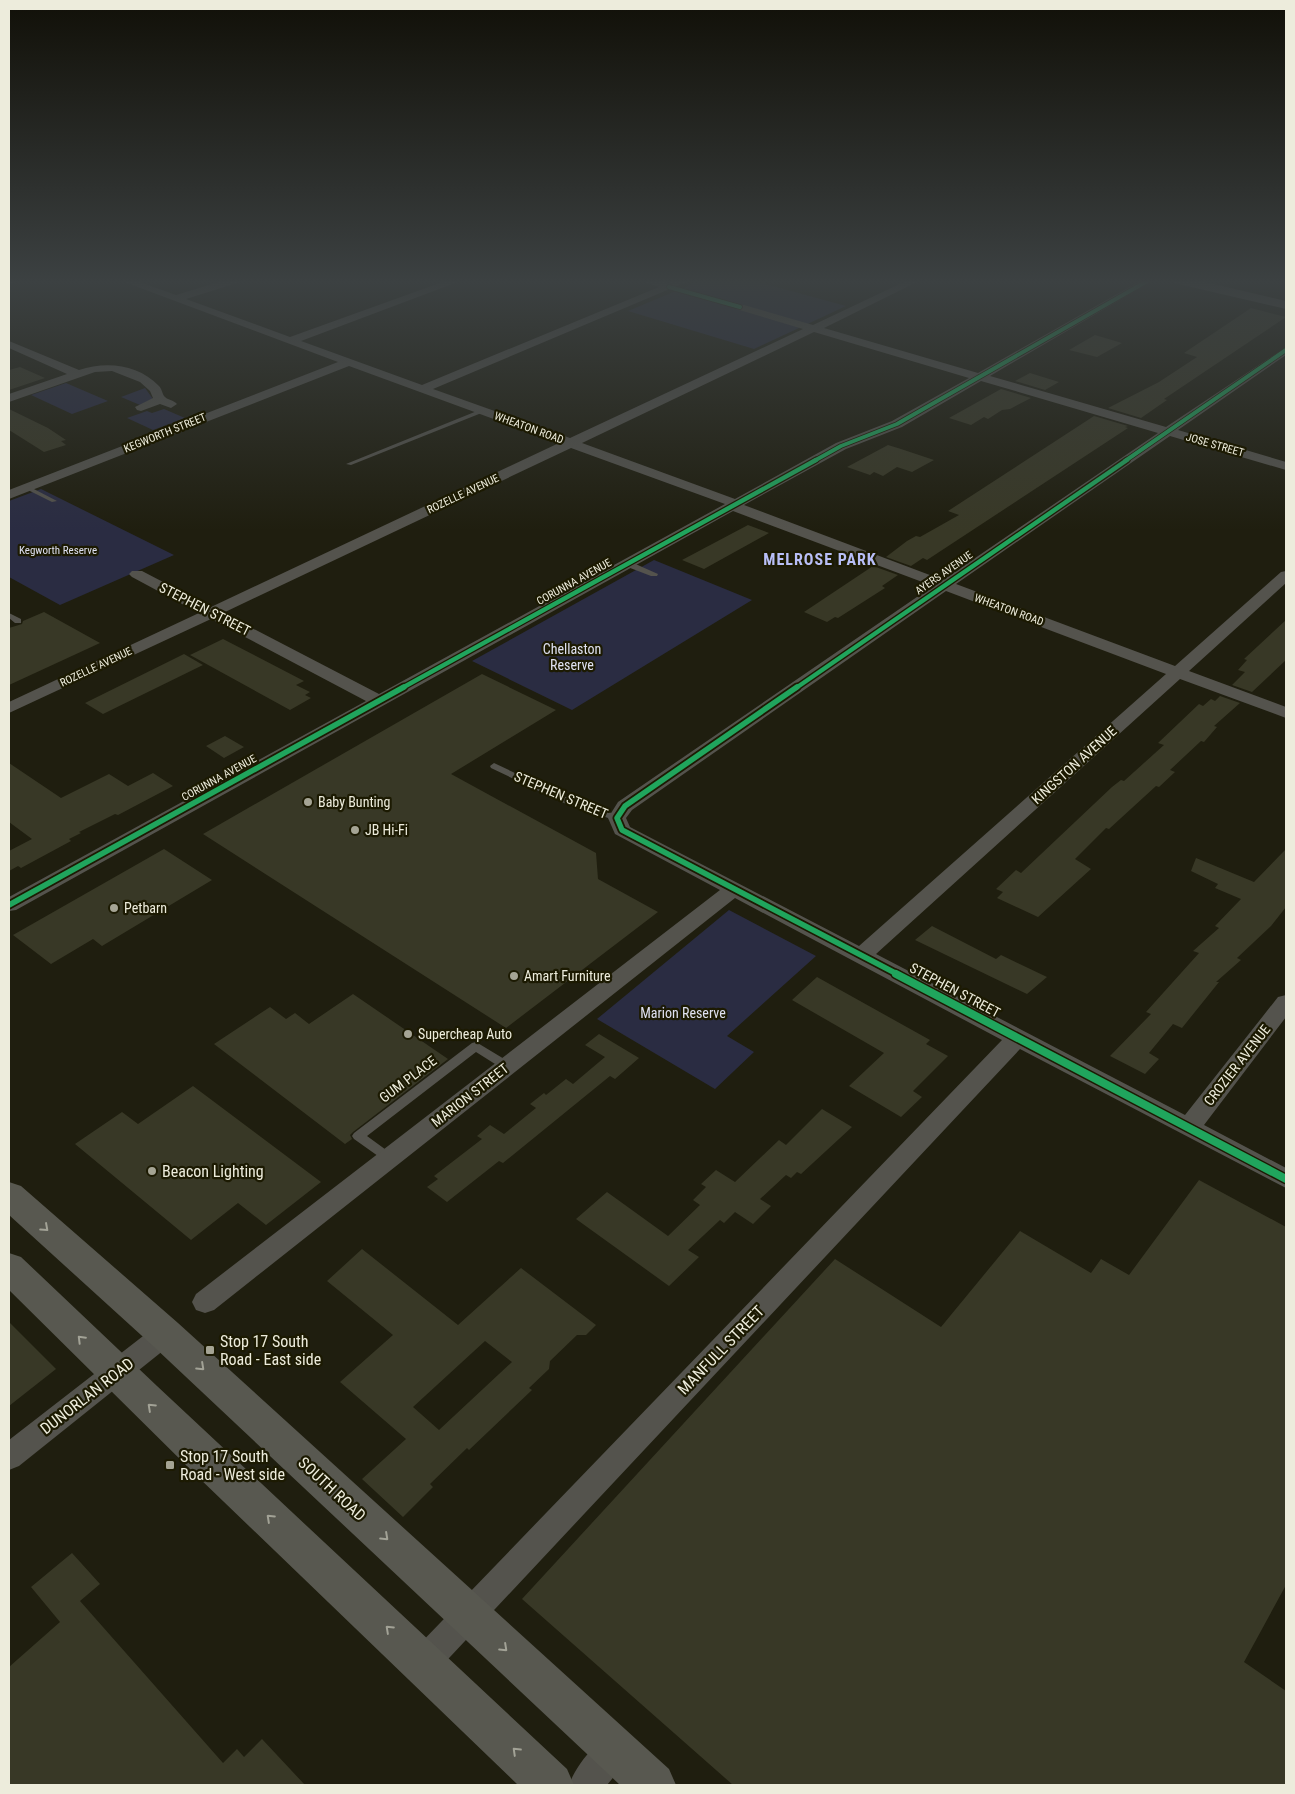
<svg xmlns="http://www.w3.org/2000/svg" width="1295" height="1794" font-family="'Roboto Condensed',sans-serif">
  <rect width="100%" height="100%" fill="#1f1e0f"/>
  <!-- green -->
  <path fill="#2a2c42" d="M702,280H751L846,306L754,349L628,311Z
    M66,383L108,401L72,414L31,395Z
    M145,388L153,399L140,405L121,397Z
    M164,409L185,418L153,430L127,418L147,411L152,413Z
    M41,489L174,555L60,605L9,577V501Z
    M654,560L752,600L572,710L472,661Z
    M729,910L816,956L727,1036L754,1052L715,1089L597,1019Z"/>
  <!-- building -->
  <path fill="#383826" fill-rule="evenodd" d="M1251,308L1286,317L1164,399L1167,400L1141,418L1108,408L1159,382L1197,357L1184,353Z
    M1095,335L1122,343L1097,357L1069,350Z
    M20,367L45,378L9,390V370Z
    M1030,373L1059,382L1045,390L1015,381Z
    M1001,389L1031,398L1010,409L1002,410L988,419L984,417L971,425L949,418Z
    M9,409L48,428L66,440L61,441L66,445L44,452L9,430Z
    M1094,416L1128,426L1125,427L1128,428L927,560L923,558L911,566L886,557L907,541L916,536L920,537L959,515L948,511Z
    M888,445L901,449L934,460L912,472L897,467L883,476L874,472L870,475L847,467Z
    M748,525L769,533L704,569L682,560Z
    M873,566L898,575L882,586L885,588L838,618L835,617L827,622L804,612Z
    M44,612L100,643L9,685V628L22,624L23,621Z
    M1286,620V660L1252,692L1232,685L1245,672L1238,670L1247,660L1244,659Z
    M223,639L304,681L296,685L310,692L305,695L311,698L290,710L190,655Z
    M184,654L203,665L103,714L85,703Z
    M482,674L556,710L451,774L596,853L598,879L658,912L506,1028L203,834Z
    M1220,696L1240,703L1214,726L1217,727L1204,742L1201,741L1170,770L1175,772L1159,787L1156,786L1109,829L1106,828L1075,859L1091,869L1038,917L997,898L1003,892L996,889L1016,870L1021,873L1112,787L1121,780L1124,781L1164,745L1158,743L1199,704L1203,706L1211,699L1215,701Z
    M225,736L244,747L224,758L206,746Z
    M9,763L61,798L109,774L128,786L153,773L173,786L118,815L115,814L79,832L81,833L69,839L71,841L21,868L18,866L9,871V851L32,839L9,822Z
    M164,849L212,880L102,946L93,939L51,964L13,935Z
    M1286,849V907L1271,926L1237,958L1241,960L1216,982H1219L1182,1028L1173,1024L1149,1053L1159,1059L1145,1074L1110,1056L1151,1014L1146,1012L1199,953L1193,951L1219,928L1215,926L1241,899L1215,888L1218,884L1191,871L1196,858L1254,882Z
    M932,926L996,959L1001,955L1047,977L1027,994L915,940Z
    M817,977L930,1040L926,1044L948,1056L913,1091L922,1097L901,1117L849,1086L884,1053L792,1000Z
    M353,994L448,1059L353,1132L350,1135L352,1139L345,1144L214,1044L270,1007L286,1019L295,1013L309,1024Z
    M599,1034L639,1058L615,1079L610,1076L503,1163L499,1161L447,1202L427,1187L438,1179L434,1176L482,1139L477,1136L490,1125L504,1134L536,1108L530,1104L544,1093L546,1095L566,1079L573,1084L605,1057L585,1045Z
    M193,1086L321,1182L266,1225L238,1203L191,1240L75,1144L122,1112L138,1124Z
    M822,1109L852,1127L801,1174L797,1172L791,1178L786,1175L760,1199L771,1206L753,1224L735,1212L724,1223L720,1220L688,1250L699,1257L669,1286L576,1219L607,1192L668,1236L700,1205L693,1200L706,1187L701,1184L716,1170L735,1182L779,1140L786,1145Z
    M1199,1180L1286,1227V1585L1244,1662L1286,1691V1785H733L522,1599L835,1259L941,1327L1020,1231L1091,1273L1101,1259L1129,1275Z
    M362,1249L458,1325L521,1268L596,1325L586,1335H577L550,1361L549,1369L529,1388L532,1390L469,1450L467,1448L430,1484L433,1487L403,1517L362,1479L406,1439L340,1382L393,1335L327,1281ZM485,1341L512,1362L439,1430L413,1407Z
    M9,1322L56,1369L9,1406Z
    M72,1553L100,1584L80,1601L223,1763L237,1749L244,1757L262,1739L305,1785H9V1667L60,1622L31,1587Z"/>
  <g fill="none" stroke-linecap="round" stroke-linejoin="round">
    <!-- lane -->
    <path fill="#54534d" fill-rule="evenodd" d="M482,409L485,411L484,412L351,465L346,464Z
      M26,487H30L57,501L52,502L26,489Z
      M625,562H631L658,574L657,576H651L625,566Z
      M9,613L21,619V623H15L9,618Z
      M494,763L570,799L620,816L622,818L620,820H614L564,803L491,768L490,766Z
      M476,1042L511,1063L513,1066L511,1069H503L476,1052L367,1136L393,1155L395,1158L393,1161L389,1163L385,1161L354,1139L352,1136L354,1133L472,1043Z"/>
    <!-- street -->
    <path fill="#54534d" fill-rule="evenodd" d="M9,280H20L9,285Z
      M119,280H134L176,295L225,280H241L240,282L186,299L290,337L448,280H463L301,341L422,385L659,287L639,280H655L668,283L677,280H691L433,389L570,438L803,329L736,309V305H744L813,325L908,280H921L824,328L978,373L1142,280H1154L990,376L1166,427L1286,347V355L1178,430L1286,462V470L1170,436L956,584L1175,666L1281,572L1286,571V583L1189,671L1286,707V718L1180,679L876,954L1185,1115L1278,997L1286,995V1017L1204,1125L1286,1168V1188L1020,1049L435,1673L424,1678L413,1673L408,1662L413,1651L1002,1040L735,898L214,1310L205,1313L196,1310L192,1302L196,1294L720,890L615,834L608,818L618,802L933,586L733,511L16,910L9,911V897L366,701L211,619L9,713V702L199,613L132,577L129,574L132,571H142L211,607L559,443L349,366L9,499V490L338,362ZM814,332L969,378L892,421L836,443L735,499L582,443ZM981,381L1158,433L943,580L744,505L846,449L902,427ZM571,448L725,504L379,694L223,613ZM946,591L1166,674L859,946L630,827L626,818L632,810Z
      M9,341L79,370C106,361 138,364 159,386C162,389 162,393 164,396C167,400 174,400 177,404L171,408L160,404L141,411L137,410L135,407L153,398L150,391L140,382L112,371L95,372L9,402V394L67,374L9,348Z
      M165,1323L174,1326L178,1334L174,1342L19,1466L9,1470V1440L156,1326Z
      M614,1733L626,1738L631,1750L626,1762L607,1785H569C576,1766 595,1741 614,1733Z"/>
    <!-- secondary -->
    <path fill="#55544e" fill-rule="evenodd" d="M1172,280H1197L1286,301V309L1174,283Z"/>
    <!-- highway -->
    <path fill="#585850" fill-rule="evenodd" d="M9,1182L21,1186L178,1323L669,1769L676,1785H620L152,1345L9,1215Z
      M9,1253L21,1257L157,1386L567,1769L574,1785H518L197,1476L9,1290Z"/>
    <!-- cycleway-far3 casing -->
    <g stroke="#1c1a02" stroke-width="5.5">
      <path id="cycleway-far3" d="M669,287L740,307
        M814,461L841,446L897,424L1149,280
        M1125,461L1286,350"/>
    </g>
    <!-- cycleway-far2 casing -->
    <g stroke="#1c1a02" stroke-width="7">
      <path id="cycleway-far2" d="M402,688L816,460
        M796,688L1127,460"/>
    </g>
    <!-- cycleway-far1 casing -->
    <g stroke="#1c1a02" stroke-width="9">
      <path id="cycleway-far1" d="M797,687L625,806L617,818L622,830L899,975
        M9,905L404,687"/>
    </g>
    <!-- cycleway casing -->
    <g stroke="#1c1a02" stroke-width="11">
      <path id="cycleway" d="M896,974L1286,1179"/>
    </g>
    <!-- cycleway-far3 -->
    <use href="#cycleway-far3" stroke="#20a55d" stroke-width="4"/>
    <!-- cycleway-far2 -->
    <use href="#cycleway-far2" stroke="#20a55d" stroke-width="4.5"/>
    <!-- cycleway-far1 -->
    <use href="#cycleway-far1" stroke="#20a55d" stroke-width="5.5"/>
    <!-- cycleway -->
    <use href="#cycleway" stroke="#20a55d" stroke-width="8"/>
  </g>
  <!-- one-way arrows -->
  <defs><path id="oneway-chevron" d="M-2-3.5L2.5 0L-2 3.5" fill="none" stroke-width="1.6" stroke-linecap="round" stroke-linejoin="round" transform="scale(1.25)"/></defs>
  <g stroke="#a2a296">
    <use href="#oneway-chevron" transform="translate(45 1228) rotate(42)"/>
    <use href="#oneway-chevron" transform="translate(81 1339) rotate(-135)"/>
    <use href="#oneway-chevron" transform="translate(201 1367) rotate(43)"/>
    <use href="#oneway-chevron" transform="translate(151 1407) rotate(-137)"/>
    <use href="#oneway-chevron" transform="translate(270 1518) rotate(-137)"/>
    <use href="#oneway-chevron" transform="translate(385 1537) rotate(43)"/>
    <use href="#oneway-chevron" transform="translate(389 1629) rotate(-137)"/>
    <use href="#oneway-chevron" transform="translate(504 1648) rotate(43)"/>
    <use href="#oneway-chevron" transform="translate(516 1751) rotate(-136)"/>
  </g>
  <!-- sky -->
  <linearGradient id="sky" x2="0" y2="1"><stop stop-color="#111008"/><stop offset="0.53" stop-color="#3c4142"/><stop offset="1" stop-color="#3c4142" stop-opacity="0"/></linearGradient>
  <rect width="1295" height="531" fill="url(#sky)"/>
  <!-- markers -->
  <g fill="#a5a494" stroke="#1c1a02" stroke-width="2">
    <circle cx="308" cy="802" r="5"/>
    <circle cx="355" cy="830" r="5"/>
    <circle cx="114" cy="908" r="5"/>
    <circle cx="514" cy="976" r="5"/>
    <circle cx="408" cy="1034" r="5"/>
    <circle cx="152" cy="1171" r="5"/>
    <rect x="205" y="1345" width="10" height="10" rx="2.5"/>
    <rect x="165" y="1460" width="10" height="10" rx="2.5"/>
  </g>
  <g text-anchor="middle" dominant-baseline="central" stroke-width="4.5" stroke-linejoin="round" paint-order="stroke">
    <!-- far-street labels -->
    <g font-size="11" fill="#edecdc" stroke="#1c1a02">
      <text transform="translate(529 428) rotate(20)">WHEATON ROAD</text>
      <text transform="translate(165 433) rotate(-22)">KEGWORTH STREET</text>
      <text transform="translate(1215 445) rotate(16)">JOSE STREET</text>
      <text transform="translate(463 494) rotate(-25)">ROZELLE AVENUE</text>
      <text transform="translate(944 573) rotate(-35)">AYERS AVENUE</text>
      <text transform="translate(574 582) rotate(-29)">CORUNNA AVENUE</text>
      <text transform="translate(1009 610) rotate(20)">WHEATON ROAD</text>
      <text transform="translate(96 667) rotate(-25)">ROZELLE AVENUE</text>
      <text transform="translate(219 778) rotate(-29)">CORUNNA AVENUE</text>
    </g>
    <!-- far-park labels -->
    <g font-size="11" fill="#dfe1f1" stroke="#1c1a02">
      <text x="58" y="550">Kegworth Reserve</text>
    </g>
    <!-- street labels -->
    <g font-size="14" fill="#edecdc" stroke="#1c1a02">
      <text transform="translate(205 609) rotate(27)">STEPHEN STREET</text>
      <text transform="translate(1074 765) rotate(-42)">KINGSTON AVENUE</text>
      <text transform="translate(561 795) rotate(23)">STEPHEN STREET</text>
      <text transform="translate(955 990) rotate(28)">STEPHEN STREET</text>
      <text transform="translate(1237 1065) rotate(-52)">CROZIER AVENUE</text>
      <text transform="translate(408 1079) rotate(-37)">GUM PLACE</text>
      <text transform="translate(470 1095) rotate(-38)">MARION STREET</text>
    </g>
    <!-- park labels -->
    <g font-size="14" fill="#dfe1f1" stroke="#1c1a02">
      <text x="572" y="649">Chellaston<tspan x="572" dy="16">Reserve</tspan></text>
      <text x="683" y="1013">Marion Reserve</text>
    </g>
    <!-- poi labels -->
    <g font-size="14" fill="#edecdc" stroke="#1c1a02" text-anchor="start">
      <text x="318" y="802">Baby Bunting</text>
      <text x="365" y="830">JB Hi-Fi</text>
      <text x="124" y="908">Petbarn</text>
      <text x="524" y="976">Amart Furniture</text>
      <text x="418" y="1034">Supercheap Auto</text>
    </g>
    <!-- far-district labels -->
    <g font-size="16" font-weight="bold" letter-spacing="1" fill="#b8bef6" stroke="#1c1a02">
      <text x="820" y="559">MELROSE PARK</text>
    </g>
    <!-- near-poi labels -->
    <g font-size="16" fill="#edecdc" stroke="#1c1a02" text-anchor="start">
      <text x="162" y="1171">Beacon Lighting</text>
      <text x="220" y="1341">Stop 17 South<tspan x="220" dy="18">Road - East side</tspan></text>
      <text x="180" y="1456">Stop 17 South<tspan x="180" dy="18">Road - West side</tspan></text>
    </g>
    <!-- near-street labels -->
    <g font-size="16" fill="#edecdc" stroke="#1c1a02">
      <text transform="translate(721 1350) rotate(-46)">MANFULL STREET</text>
      <text transform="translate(87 1396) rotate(-38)">DUNORLAN ROAD</text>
      <text transform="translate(332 1489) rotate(43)">SOUTH ROAD</text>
    </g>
  </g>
  <!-- border -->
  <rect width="1295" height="1794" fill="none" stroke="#edecdc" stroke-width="20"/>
</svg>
